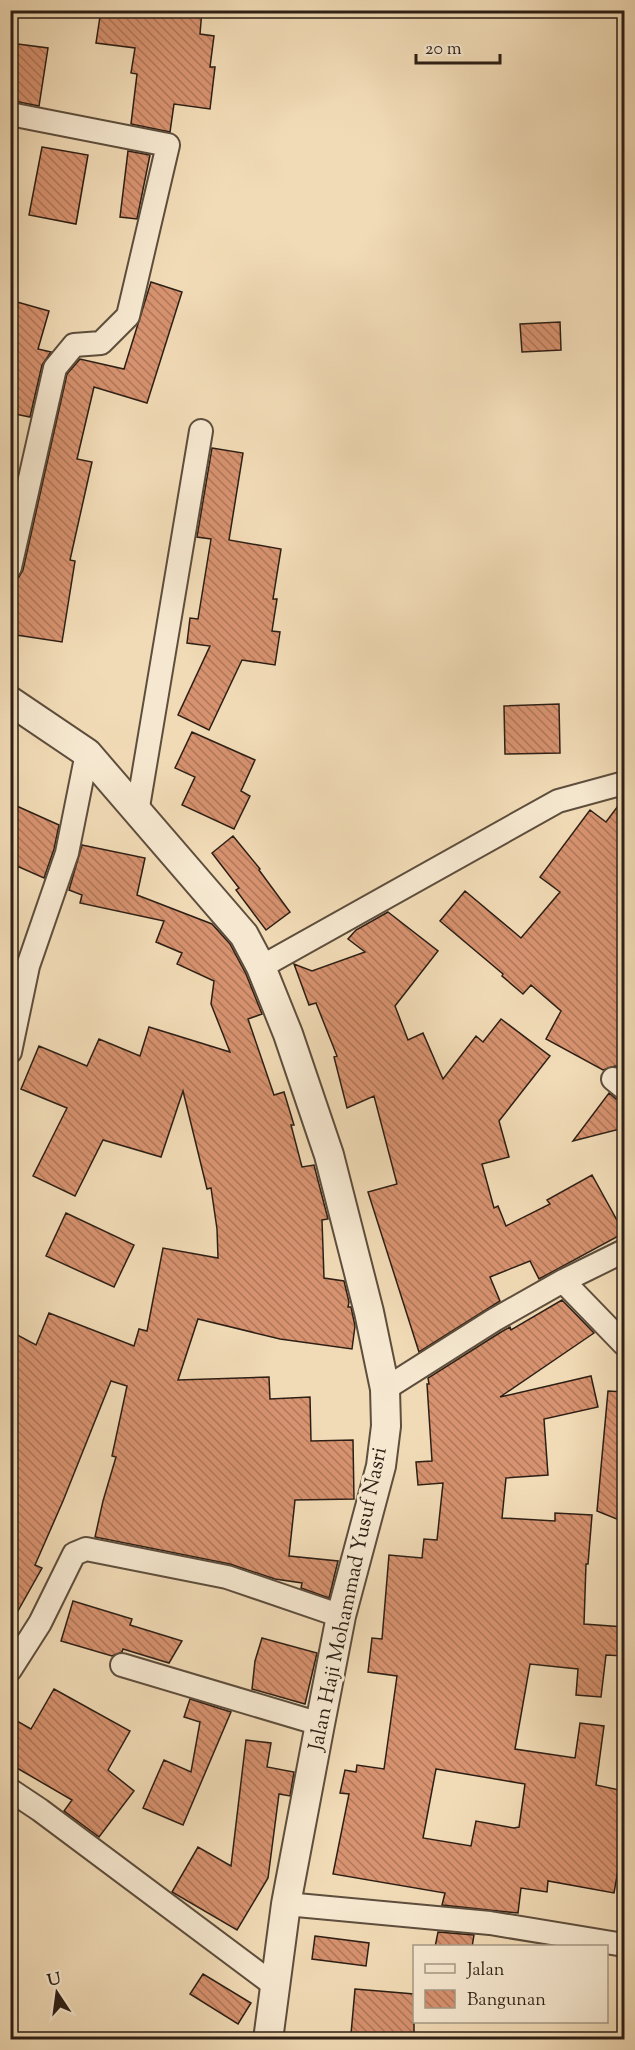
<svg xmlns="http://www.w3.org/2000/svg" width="635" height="2050" font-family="'Sorts Mill Goudy',serif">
  <defs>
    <pattern id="building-back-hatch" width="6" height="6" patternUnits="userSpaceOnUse" patternTransform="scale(1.5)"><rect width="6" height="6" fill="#d7926f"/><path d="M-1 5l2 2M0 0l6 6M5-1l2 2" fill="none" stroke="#af775a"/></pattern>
  </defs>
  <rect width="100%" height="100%" fill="#f1dbb6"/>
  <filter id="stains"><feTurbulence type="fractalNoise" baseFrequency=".00333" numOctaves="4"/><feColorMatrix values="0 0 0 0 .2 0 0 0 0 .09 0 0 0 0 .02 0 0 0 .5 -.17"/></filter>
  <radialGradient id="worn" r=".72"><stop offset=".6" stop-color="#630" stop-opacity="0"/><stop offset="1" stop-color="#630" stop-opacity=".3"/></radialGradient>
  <!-- building -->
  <path fill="url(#building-back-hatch)" stroke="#2d1f15" stroke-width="1.5" fill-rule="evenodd" d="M101,10H132L164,15V10H202L200,34L214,36L210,67H215L210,109L174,104L170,132L131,124L137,74L131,73L135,48L96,43Z
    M10,43L48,48L39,106L14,101L17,79L10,78Z
    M42,147L88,155L76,224L29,215Z
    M128,151L150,155L137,219L120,217Z
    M151,282L182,292L147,403L94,387L77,459L92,462L70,560L75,561L62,642L10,634V580L19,577L23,570L67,374L80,359L124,369Z
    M10,300L49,311L38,349L51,352L42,365L30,417L10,413Z
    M560,322L561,350L522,352L520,324Z
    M212,448L243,453L229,540L281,549L273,599H277L272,631L280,632L275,665L242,660L209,730L178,715L210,646L187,643L190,618L198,619L211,539L197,537Z
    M559,704L560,753L505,754L504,706Z
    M192,732L255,760L241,791L250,796L234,829L182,805L195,777L175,768Z
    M624,798V1071L615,1066L603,1070L546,1039L561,1011L531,985L523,994L502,976L503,974L440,921L465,891L521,938L560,892L540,877L590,810L606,822Z
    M10,803L59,825L54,849L44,878L10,863Z
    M233,836L260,869L259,870L290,912L266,930L236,890L239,888L212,853Z
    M82,845L145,858L137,895L212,924L230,944L246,974L262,1014L248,1019L274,1095L284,1092L294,1125H291L302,1167L314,1165L328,1219L322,1220L324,1278L344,1281L349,1302L348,1307H351L355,1326L352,1349L280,1339L198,1319L178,1380L269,1377L270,1399L310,1397L311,1441L353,1440L354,1499L295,1500L289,1556L338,1561L329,1598L301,1588L302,1583L275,1579L230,1564L95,1537L103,1501L116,1457L112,1456L127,1386L111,1381L63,1501L35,1565L42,1568L10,1625V1331L36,1345L49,1313L134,1346L139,1329L147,1331L163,1248L218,1258L217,1229L211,1188L207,1189L183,1091L161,1157L103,1140L75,1196L33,1176L67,1108L21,1089L39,1046L87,1066L99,1039L140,1056L149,1027L230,1052L211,1004L214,981L177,964L182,953L156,942L164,921L80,903L82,895L69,890Z
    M388,912L438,951L395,1006L408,1040L423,1033L443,1079L476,1036L483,1042L501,1019L550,1056L499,1121L509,1157L482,1164L494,1208L498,1206L506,1226L550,1204L547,1200L592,1175L624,1233L539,1279L530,1261L490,1277L500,1301L419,1352L368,1192L397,1184L374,1096L347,1108L334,1057L337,1056L316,1003L309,1005L294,964L312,971L365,952L348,939L356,930Z
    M609,1093L616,1099L624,1101V1128L573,1141Z
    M66,1213L134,1245L114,1287L46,1256Z
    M562,1300L594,1333L500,1397L591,1376L598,1407L544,1419L548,1475L506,1478L502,1518L555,1521V1513L592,1515L588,1564H586L584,1624L624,1627V1656L606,1655L601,1697L576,1695L578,1669L530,1664L515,1749L575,1758L580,1723L604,1726L596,1785L624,1791V1836L614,1893L548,1881L547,1892L521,1888L518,1913L442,1905L445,1893L333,1874L349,1794L340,1793L345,1770L356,1772L357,1765L384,1769L397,1676L368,1672L372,1638L382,1639L389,1555L422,1558L424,1539L437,1540L443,1483L418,1485L416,1462L432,1461L427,1384H429L428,1378L501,1332L510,1327L511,1330ZM436,1769L525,1784L519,1827L514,1828L476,1821L471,1846L423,1838Z
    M608,1391L624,1392V1522L597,1511Z
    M73,1601L132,1619L130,1625L182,1641L169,1663L123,1649L122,1652L112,1656L61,1641Z
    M262,1638L317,1653L305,1704L252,1689L255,1661Z
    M54,1689L130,1731L108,1770L134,1791L99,1837L64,1811L72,1800L10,1764V1717L31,1729Z
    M190,1699L231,1712L183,1825L143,1808L164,1760L191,1772L200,1722L184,1717Z
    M246,1740L271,1743L267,1767L294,1772L290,1796L279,1794L268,1878L237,1930L172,1892L198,1847L231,1866Z
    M438,1932L474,1935L472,1947H435Z
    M315,1936L369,1943L366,1966L312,1959Z
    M203,1974L251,2003L238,2024L190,1994Z
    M355,1989L414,1994V2039L351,2034Z"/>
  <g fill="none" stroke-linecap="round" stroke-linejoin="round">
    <!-- minor casing -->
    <g stroke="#5e4e3d" stroke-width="26">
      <path id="minor" d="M10,114L168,145L128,316L101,343L74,345L55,368L10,567
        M137,813L201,431
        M261,967L558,801L624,783
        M10,1052L28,966L67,853L87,753
        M613,1079L624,1088
        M563,1281L624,1344
        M385,1389L494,1320L563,1281L624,1251
        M122,1665L320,1724
        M10,1670L40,1623L74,1554L86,1549L227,1577L341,1616
        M10,1790L40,1810L274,1985
        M286,1904L490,1923L624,1945"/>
    </g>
    <!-- tertiary casing -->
    <g stroke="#5e4e3d" stroke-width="32">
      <path id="tertiary" d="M10,701L87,753L244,935L261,967L288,1034L329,1155L369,1312L385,1389L386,1426L381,1466L341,1616L320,1724L286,1904L268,2040"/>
    </g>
    <!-- minor -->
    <use href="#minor" stroke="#f6e8d0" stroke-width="22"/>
    <!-- tertiary -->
    <use href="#tertiary" stroke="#f6e8d0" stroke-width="28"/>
  </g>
  <g text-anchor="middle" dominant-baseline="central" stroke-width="6" stroke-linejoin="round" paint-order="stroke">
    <!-- street labels -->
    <g font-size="21" fill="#2d1f15" stroke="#f6e8d0">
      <text transform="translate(349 1599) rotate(-78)">Jalan Haji Mohammad Yusuf Nasri</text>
    </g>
  </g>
  <!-- margin -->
  <rect width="635" height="2050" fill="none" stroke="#f1dbb6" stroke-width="36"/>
  <rect x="12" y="12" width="611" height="2026" fill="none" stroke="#2d1f15" stroke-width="3"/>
  <rect x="18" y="18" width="599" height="2014" fill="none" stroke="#2d1f15" stroke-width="1.5"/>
  <!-- legend -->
  <rect x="413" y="1945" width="195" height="78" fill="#f6e8d0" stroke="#a69885" stroke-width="1.5"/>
  <rect x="425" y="1964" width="30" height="9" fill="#f6e8d0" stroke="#a69885" stroke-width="1.5"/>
  <text x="467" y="1975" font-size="18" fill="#2d1f15">Jalan</text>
  <rect x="425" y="1990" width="30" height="18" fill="url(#building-back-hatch)" stroke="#a69885" stroke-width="1.5"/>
  <text x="467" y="2005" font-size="18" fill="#2d1f15">Bangunan</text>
  <!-- north arrow -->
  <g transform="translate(57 1993) rotate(347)" stroke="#f6e8d0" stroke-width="4.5" paint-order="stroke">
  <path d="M0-4.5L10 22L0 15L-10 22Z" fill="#2d1f15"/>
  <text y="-9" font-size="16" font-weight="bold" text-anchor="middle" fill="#2d1f15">U</text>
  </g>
  <!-- scale -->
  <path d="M416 54v9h84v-9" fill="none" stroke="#2d1f15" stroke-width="3"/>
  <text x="425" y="54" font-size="18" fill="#2d1f15" stroke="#f6e8d0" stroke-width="4.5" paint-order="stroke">20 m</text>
  <rect width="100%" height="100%" filter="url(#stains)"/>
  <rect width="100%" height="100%" fill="url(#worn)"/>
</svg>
